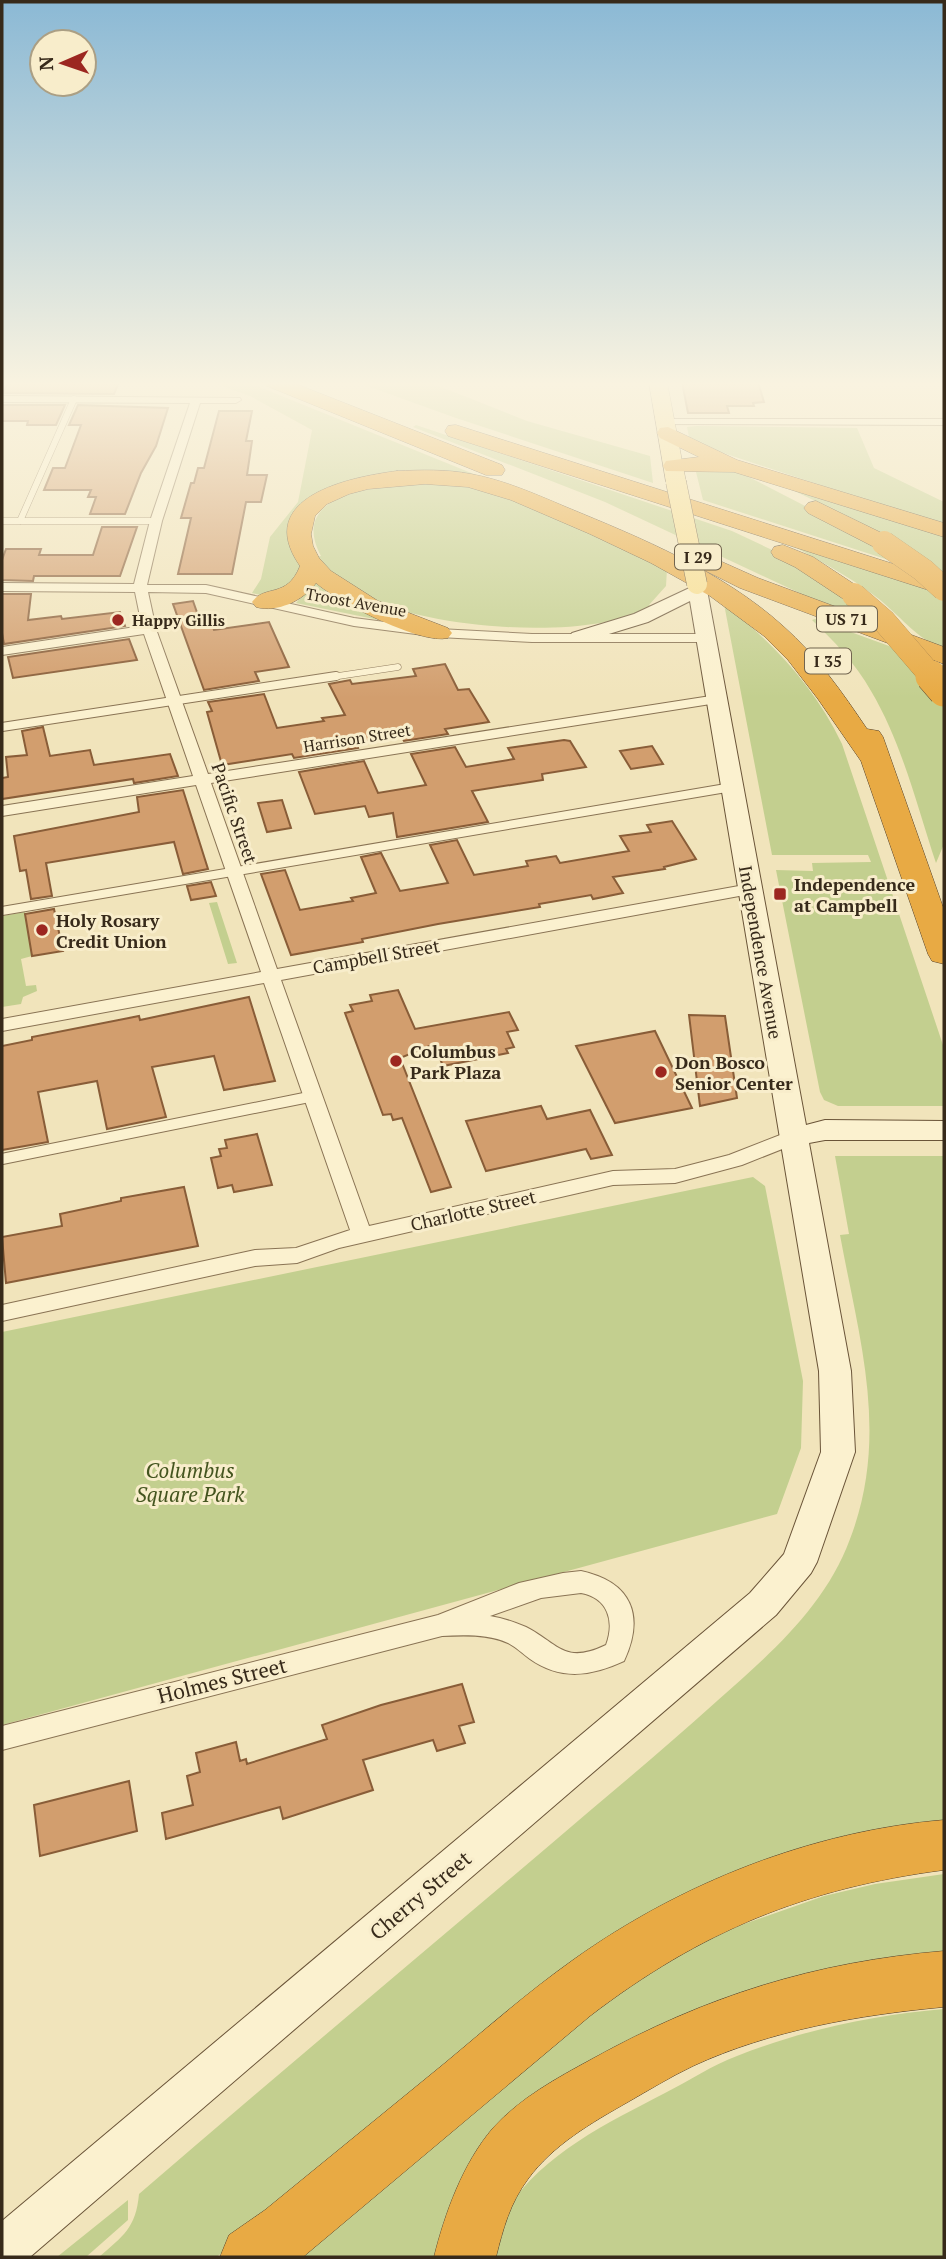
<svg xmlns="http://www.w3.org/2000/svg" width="946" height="2259" font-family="'PT Serif',serif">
  <rect width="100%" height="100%" fill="#f1e4bb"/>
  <!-- green -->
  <path fill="#c3cf8f" d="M211,382H247L486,479L453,474L320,494L296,586L261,595L252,593L261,579L270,537L298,502L312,430L250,396Z
    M356,382H429L527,421L650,456L653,483L456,418Z
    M416,425L732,531L785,556L879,625L808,597L605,502L413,427Z
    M696,426L857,428L874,468L944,502V526L717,451L689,437L687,427Z
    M695,468L737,471L848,528V517L770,479L944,534V578L703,500Z
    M449,483C525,497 598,534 667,569L666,586L649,605L652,607C587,642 430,629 365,597C345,587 332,573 316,557L321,556C282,483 407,484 449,483Z
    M786,542L944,594V649C917,640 898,613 875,596C847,575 816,559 786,542Z
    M315,580L379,620L296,603Z
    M724,604C774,644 814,686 842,744L944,1048V1106H838L824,1100L820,1092L776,870L813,871L812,863L871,862L868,855H772Z
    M815,619L944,666V844L936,863C917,806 902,743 871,691C856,664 834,641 812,620Z
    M217,902L237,963L228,964L209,903Z
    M25,912L32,956L21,959L26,986L36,985L37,991L23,997L21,1004L2,1007V916Z
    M835,1156H944V1835L827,1852L216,2257H99C123,2236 136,2228 139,2194C276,2076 414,1960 551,1844C607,1796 663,1750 717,1701C770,1654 825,1607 850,1539C890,1435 859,1339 840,1235L849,1234Z
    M753,1177L765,1186L803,1381L801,1448L777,1514L2,1725V1332Z
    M944,1874V1962H912L868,1969L464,2176L444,2221L435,2257H296L583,2014L694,1946L741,1925L824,1896L875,1884Z
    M944,2009V2257H489C506,2171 594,2130 665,2093C689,2081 712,2065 737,2056C802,2030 874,2015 944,2009Z
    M128,2200V2220L86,2257H57Z"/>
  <!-- building -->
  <path fill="#d29e6e" stroke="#895d38" stroke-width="2" d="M8,382H119L114,394L3,393Z
    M682,382H758L764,402L753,403L754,406H727L729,413H688Z
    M2,405H65L56,425H27L28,421H2Z
    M78,405L168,408L156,446L141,473L125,514H90L96,497H88L91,490H44L53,468H65L81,425H69Z
    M219,411H252L246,441H252L247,475H267L261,502H246L232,574H178L191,518H181L191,483H194L198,468H204Z
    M102,527H137L120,576H34L33,581L2,580V560L6,549H41L39,555H93Z
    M2,594H31L28,620L61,616L62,619L120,612L125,626L4,644L2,633Z
    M193,601L200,621L210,619L214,630L269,622L289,667L255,672L259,681L204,690L173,604Z
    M129,639L137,660L13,678L8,657Z
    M445,664L458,690L469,689L489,722L445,729L448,734L404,741L402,737L356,743L358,748L294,758L292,754L222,765L207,712L212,711L208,702L264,694L277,728L324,721L322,718L345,715L329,684L350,680L352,684L416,676L413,669Z
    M43,727L50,756L90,750L94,765L170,754L178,776L134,783L133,779L2,799V778L8,777L6,757L27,755L22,731Z
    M564,740L570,741L586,767L542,774L543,780L472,791L488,822L397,837L393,813L369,817L365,806L315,814L299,772L364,761L378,793L426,785L411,754L455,747L466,767L514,759L508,748Z
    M652,746L663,764L631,769L620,751Z
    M183,790L208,869L183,874L174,842L46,863L52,896L31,899L26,870L20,871L14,836L139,812L137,797Z
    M282,800L291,828L267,832L258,803Z
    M672,821L696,859L664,867L665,869L613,877L623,893L593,899L591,895L539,904L540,907L438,924L362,939L363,942L291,955L261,874L285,870L300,910L353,901L351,898L376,893L361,857L381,853L400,891L448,883L430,845L457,840L474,875L528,866L526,861L556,856L560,863L629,851L620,836L651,832L647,825Z
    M211,882L216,896L191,900L187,886Z
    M54,909L63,951L32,956L25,914Z
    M398,990L415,1029L509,1012L518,1030L507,1032L514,1047L506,1049L508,1053L443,1066L434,1044L400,1058L451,1187L431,1192L402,1118L393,1120L391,1114L383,1115L345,1013L353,1011L350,1005L372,1001L370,995Z
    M249,997L275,1081L224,1090L214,1056L152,1067L166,1117L107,1129L97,1081L38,1092L48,1142L2,1150V1046L32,1040V1037L139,1016L140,1020Z
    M689,1015L725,1016L737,1098L700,1106Z
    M655,1031L692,1108L615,1123L576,1046Z
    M541,1106L547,1119L590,1110L612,1155L591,1159L586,1149L486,1171L466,1121Z
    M257,1134L272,1185L234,1192L232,1185L218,1188L211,1158L221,1156L219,1149L227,1148L225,1140Z
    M184,1187L198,1246L6,1283L2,1237L62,1226L60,1214L121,1201V1198Z
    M462,1684L474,1722L459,1726L465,1743L437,1751L433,1740L363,1760L373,1790L283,1819L280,1807L166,1839L162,1813L193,1805L187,1776L200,1772L196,1753L236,1742L240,1761L246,1759L247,1764L327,1739L322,1725L381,1705Z
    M129,1781L137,1831L40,1856L34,1805Z"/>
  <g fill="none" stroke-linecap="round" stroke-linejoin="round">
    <!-- lane-far2 casing -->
    <g stroke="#897354" stroke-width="7">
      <path id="lane-far2" d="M2,521H156
        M20,521L74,399
        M325,678L398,667"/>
    </g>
    <!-- lane-far1 casing -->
    <g stroke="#897354" stroke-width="10">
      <path id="lane-far1" d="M2,727L336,676
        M2,911L732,787"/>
    </g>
    <!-- lane casing -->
    <g stroke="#897354" stroke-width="12">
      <path id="lane" d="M2,1159L314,1096"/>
    </g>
    <!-- street casing -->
    <g stroke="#897354" stroke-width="2">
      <path id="street" d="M2,396L240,398L241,400L236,403H200L162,521L147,585H206L354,618L439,629L532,634H706L713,638L706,642H532L439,637L354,626L206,593L148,592L156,629L208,774L717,695L724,699L717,703L211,783L277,969L750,884L758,889L750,894L281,980L369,1226L613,1171L675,1169L729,1155L793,1130L800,1132L803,1137L800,1142L742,1165L675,1183L613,1185L339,1248L297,1263L255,1266L2,1321V1305L255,1250L296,1248L350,1230L264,983L2,1031V1019L261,972L196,785L2,816V806L193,776L144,634L2,655V647L142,626L135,592L2,591V583L134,584L150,521L190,403L2,402Z
        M661,419H944V425L665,424L659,421Z
        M581,1571C632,1582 645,1616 624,1661C592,1676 561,1681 530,1659C523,1654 516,1647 508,1643C488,1634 463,1635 442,1636L2,1750V1726L438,1615L519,1583L563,1573ZM581,1593C608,1598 615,1621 606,1645C564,1665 559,1644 526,1627C515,1622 502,1618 490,1616L541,1598Z"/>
    </g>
    <!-- secondary casing -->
    <g stroke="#6a5438" stroke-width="2">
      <path id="secondary" d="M698,584L707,590L806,1125L825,1120L944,1121V1140H825L809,1143L851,1371L855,1452L817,1562L811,1573L776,1615L30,2257H2V2221L750,1593L784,1554L821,1452L819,1371L690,601L648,622L586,641H572L569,637L572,633L634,614Z"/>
    </g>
    <!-- primary casing -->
    <g stroke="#564129" stroke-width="1">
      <path id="primary" d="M649,382H667L686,482L683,486H669L666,482Z"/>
    </g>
    <!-- highway casing -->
    <g stroke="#564129" stroke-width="1">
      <path id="highway" d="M264,382H291L502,465L505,470L502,475H486L267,386Z
        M456,425L944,580V595L448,436L445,431L448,426Z
        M668,427L737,460L944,523V537L734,472L666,471L663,466L666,461L699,457L660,438L657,433L660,428Z
        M397,471C421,470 446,469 471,474C504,480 535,494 566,507C641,538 722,571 783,626C817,656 842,692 867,729L879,731L883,737L944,910V964L932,961L928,954L861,761L818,699L788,660L764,636L710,596L651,563L590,534L511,500L468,487L425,484L368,489L349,494L327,504L315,516L311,534L313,546L319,558L331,571L378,601L448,628L452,633L448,638C421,645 338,602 316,583C303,601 277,613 256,607L252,602C265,584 287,599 300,566C252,497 350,477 397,471Z
        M816,501L892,538L896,543L892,548H876L808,513L804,508L808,503Z
        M783,545L813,557L863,590L867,595L863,600L854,603L845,600L795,567L774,557L771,552L774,547Z
        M711,557L758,578L944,647V664L740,588L702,569L699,564L702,559Z
        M944,1820V1870C806,1888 701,1931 590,2016L303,2257H220L229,2235L265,2210C325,2161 385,2112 445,2063C487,2028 528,1992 573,1960C681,1883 812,1831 944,1820Z
        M944,1951V2007C859,2015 771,2030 693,2066C670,2077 649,2090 628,2102C591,2123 553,2145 528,2179C510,2203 503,2229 496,2257H434C445,2213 463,2163 493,2128C520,2098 557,2078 592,2059C706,1996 814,1962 944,1951Z"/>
    </g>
    <!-- lane-far2 -->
    <use href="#lane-far2" stroke="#fbf1cf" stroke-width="6"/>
    <!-- lane-far1 -->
    <use href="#lane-far1" stroke="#fbf1cf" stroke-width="8"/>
    <!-- lane -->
    <use href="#lane" stroke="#fbf1cf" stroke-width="10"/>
    <!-- street -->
    <use href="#street" fill="#fbf1cf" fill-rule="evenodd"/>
    <!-- secondary -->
    <use href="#secondary" fill="#fbf1cf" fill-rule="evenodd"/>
    <!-- primary -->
    <use href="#primary" fill="#f8de8f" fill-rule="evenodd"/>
    <!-- highway -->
    <use href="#highway" fill="#e8aa44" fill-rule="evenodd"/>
    <!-- primary-bridge casing -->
    <g stroke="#564129" stroke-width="21" stroke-linecap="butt">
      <path id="primary-bridge" d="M676,482L697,584"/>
    </g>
    <!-- highway-bridge-far1 casing -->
    <g stroke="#564129" stroke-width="24" stroke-linecap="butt">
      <path id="highway-bridge-far1" d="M884,543L923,570L944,589
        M854,595L884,621L933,678"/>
    </g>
    <!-- highway-bridge casing -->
    <g stroke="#564129" stroke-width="32" stroke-linecap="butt">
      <path id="highway-bridge" d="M931,676L944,691"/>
    </g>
    <!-- primary-bridge -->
    <use href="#primary-bridge" stroke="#f8de8f" stroke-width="20"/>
    <!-- highway-bridge-far1 -->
    <use href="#highway-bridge-far1" stroke="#e8aa44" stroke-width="24"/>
    <!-- highway-bridge -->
    <use href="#highway-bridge" stroke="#e8aa44" stroke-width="31"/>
  </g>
  <!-- sky -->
  <linearGradient id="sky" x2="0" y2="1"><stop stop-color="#8bb9d5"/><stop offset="0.55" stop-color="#f9f3e0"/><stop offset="1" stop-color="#f9f3e0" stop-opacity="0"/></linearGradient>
  <rect width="946" height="698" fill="url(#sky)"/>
  <!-- markers -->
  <g fill="#9c2720" stroke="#f8edcb" stroke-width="2.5">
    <circle cx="118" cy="620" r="7"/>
    <rect x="773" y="887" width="14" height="14" rx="3.5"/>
    <circle cx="42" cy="930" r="7"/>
    <circle cx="396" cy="1061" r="7"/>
    <circle cx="661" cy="1072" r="7"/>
  </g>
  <g text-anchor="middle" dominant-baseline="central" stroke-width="6" stroke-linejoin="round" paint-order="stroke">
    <!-- shield labels -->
    <g fill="#f8edcb" stroke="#71644f" stroke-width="2">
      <rect x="675" y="544.5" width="46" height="25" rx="5"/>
      <rect x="817" y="606.5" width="60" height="25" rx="5"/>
      <rect x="805" y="648.5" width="46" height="25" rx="5"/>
    </g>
    <g font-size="16" font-weight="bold" fill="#372a1a">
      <text x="698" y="557">I 29</text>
      <text x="847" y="619">US 71</text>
      <text x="828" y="661">I 35</text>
    </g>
    <!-- far-street labels -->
    <g font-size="16" fill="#372a1a" stroke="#f8edcb">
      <text transform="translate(356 602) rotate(10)">Troost Avenue</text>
      <text transform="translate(357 738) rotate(-9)">Harrison Street</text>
    </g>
    <!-- far-poi labels -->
    <g font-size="16" font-weight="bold" fill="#372a1a" stroke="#f8edcb" text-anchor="start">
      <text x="132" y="620">Happy Gillis</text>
    </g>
    <!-- street labels -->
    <g font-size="18" fill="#372a1a" stroke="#f8edcb">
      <text transform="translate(235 813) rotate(71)">Pacific Street</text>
      <text transform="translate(761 952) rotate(80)">Independence Avenue</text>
      <text transform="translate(376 956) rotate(-10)">Campbell Street</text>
      <text transform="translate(473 1210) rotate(-13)">Charlotte Street</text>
    </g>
    <!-- poi labels -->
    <g font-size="18" font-weight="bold" fill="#372a1a" stroke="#f8edcb" text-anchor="start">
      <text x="794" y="884">Independence<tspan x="794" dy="21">at Campbell</tspan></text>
      <text x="56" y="920">Holy Rosary<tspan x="56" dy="21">Credit Union</tspan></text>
      <text x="410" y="1051">Columbus<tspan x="410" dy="21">Park Plaza</tspan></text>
      <text x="675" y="1062">Don Bosco<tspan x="675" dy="21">Senior Center</tspan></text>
    </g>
    <!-- near-park labels -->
    <g font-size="21" font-style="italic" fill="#44551f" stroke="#f8edcb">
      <text x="190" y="1470">Columbus<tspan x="190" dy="24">Square Park</tspan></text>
    </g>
    <!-- near-street labels -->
    <g font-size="21" fill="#372a1a" stroke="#f8edcb">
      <text transform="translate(222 1680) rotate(-14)">Holmes Street</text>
      <text transform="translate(420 1895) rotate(-40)">Cherry Street</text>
    </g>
  </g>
  <!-- border -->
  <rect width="946" height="2259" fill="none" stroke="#372a1a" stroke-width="7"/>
  <!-- north arrow -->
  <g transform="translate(63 63) rotate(268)"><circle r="33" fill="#f8edcb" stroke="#ab9f84" stroke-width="2"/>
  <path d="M0-5L12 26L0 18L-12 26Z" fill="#9c2720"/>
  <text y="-10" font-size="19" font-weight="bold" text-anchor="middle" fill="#372a1a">N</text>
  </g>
</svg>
